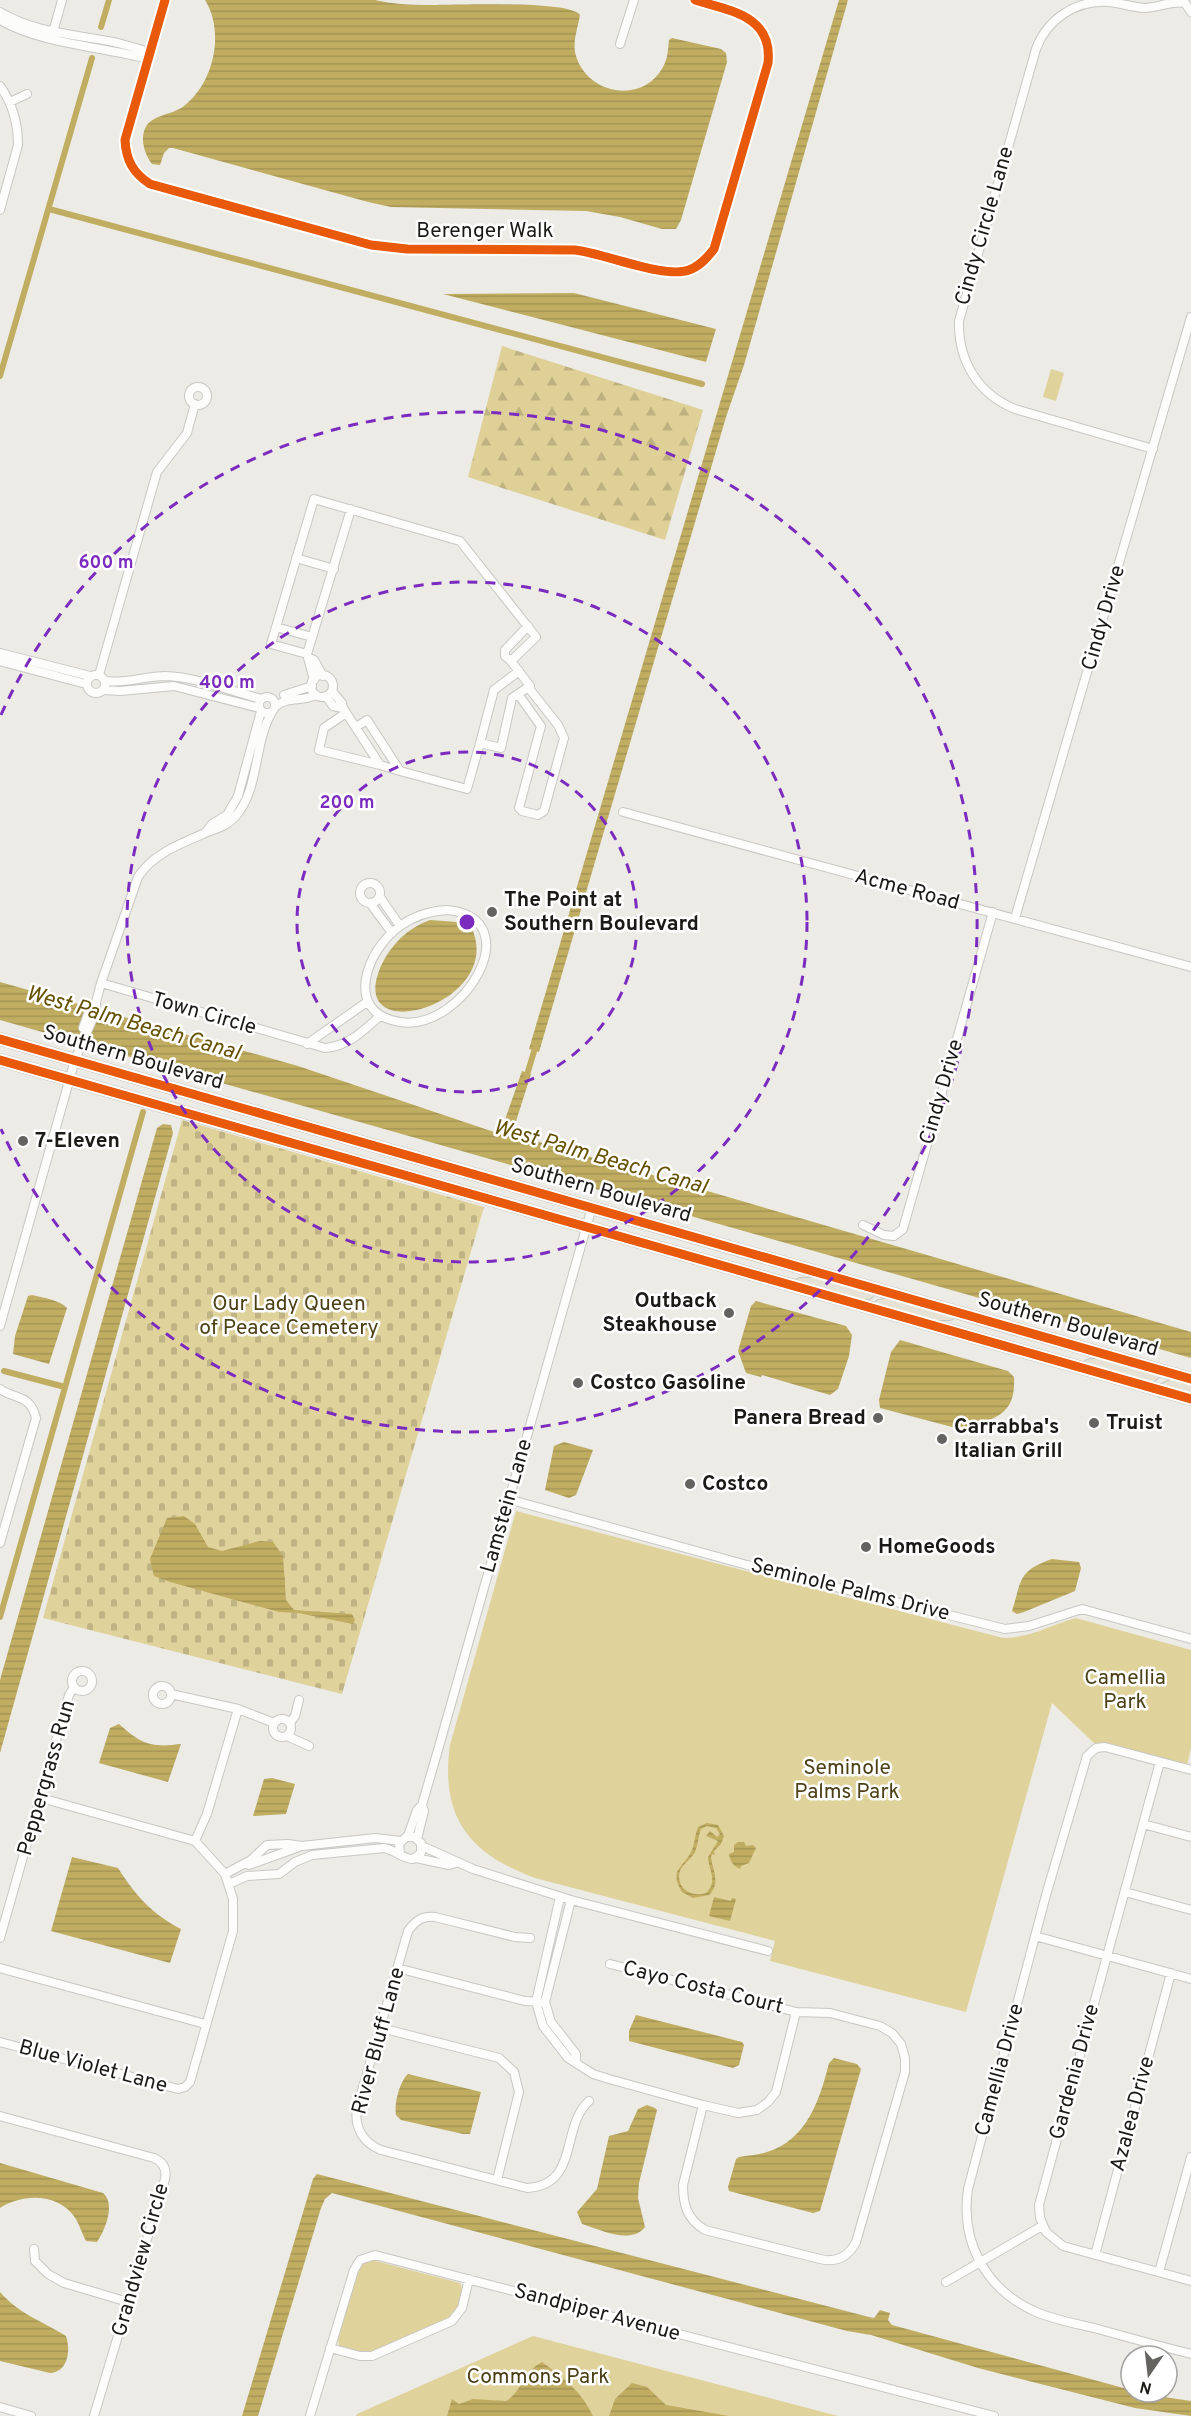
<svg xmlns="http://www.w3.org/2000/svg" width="1191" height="2416" font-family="Overpass,sans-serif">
  <defs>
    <pattern id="forest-firs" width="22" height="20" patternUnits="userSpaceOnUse" patternTransform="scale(1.5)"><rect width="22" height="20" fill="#dfd097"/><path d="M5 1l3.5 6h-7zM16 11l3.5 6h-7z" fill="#bfb281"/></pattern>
    <pattern id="cemetery-stones" width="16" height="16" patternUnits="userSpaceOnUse" patternTransform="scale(1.5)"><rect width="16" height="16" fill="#e0d29b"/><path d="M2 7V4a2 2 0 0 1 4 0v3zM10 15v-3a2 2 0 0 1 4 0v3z" fill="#c0b485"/></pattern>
    <pattern id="water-rules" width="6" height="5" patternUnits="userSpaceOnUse" patternTransform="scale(1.5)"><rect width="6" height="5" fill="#c0ad62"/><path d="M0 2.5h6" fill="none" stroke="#a49454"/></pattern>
  </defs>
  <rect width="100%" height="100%" fill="#ecebe6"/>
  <!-- forest -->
  <path fill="url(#forest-firs)" d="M502,346L703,410L665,540L468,477Z"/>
  <!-- cemetery -->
  <path fill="url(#cemetery-stones)" d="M182,1120L484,1207L342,1694L43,1618Z"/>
  <!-- park -->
  <path fill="#e0d29b" d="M1051,369L1064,373L1056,401L1043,397Z
    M516,1511L1003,1638C1031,1638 1050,1625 1076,1618L1191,1650V1748L1187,1765L1110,1744L1094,1743L1052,1703L966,2012L770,1961L775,1941L535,1878C469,1854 440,1817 450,1745Z
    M372,2260L460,2283C465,2291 461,2306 455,2313C447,2323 379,2353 366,2353C358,2354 346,2349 339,2346L338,2339L358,2270L364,2262Z
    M533,2336L838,2416H356L357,2414Z"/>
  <!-- water -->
  <path fill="url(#water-rules)" fill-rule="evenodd" d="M205,0H375C392,4 409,5 426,5C451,5 570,0 580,15C578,27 573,40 575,52C584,94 642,106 663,67C668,58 668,49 669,40L672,38L721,49L726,53L727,62L681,220L676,229H662L620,217L586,211L391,207L368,202L173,148H169L164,153L160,165L152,164C144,154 139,136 147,125C154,115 174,114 184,106C214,83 225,32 205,0Z
    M839,0H848L744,365L726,417L539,1052L529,1049Z
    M574,293L716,329L706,362L443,294Z
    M430,920L457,922L473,931C502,1006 344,1050 381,966C391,944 408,928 430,920Z
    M0,982L298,1066L500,1134L522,1071L531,1074L512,1134L1191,1332V1358L0,1020Z
    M163,1124L171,1125L173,1133L0,1753V1680L157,1128Z
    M32,1295C44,1298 60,1300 67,1308L49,1364L13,1354L15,1336L28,1296Z
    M756,1301L846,1326L852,1335L849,1356L838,1389L830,1395L762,1375L761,1377L746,1373L738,1351L751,1306Z
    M900,1340L1008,1371L1014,1377C1015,1403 1008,1413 985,1422C974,1426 969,1429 957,1426L956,1428L880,1408L879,1400L891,1352Z
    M564,1442L593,1450L576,1495L569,1498L545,1490L554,1446Z
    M184,1516L195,1524L208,1547L222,1551L260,1541L273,1542L283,1556L286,1600L294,1610L352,1614L355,1620L353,1624L298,1613L279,1612L170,1582L154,1576L150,1559L167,1518Z
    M1052,1559L1079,1562L1081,1568L1075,1591L1024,1612L1017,1614L1012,1611C1022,1579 1018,1571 1052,1559Z
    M119,1724C141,1744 151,1748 181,1744L168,1782L99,1763L110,1728Z
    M272,1778L295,1784L286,1814L253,1816L264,1779Z
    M707,1823L718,1825L724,1836L721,1844L714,1851L715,1855L712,1854L711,1857C713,1872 721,1883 709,1895L693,1898L682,1892C668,1869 684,1868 692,1850C695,1843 695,1834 698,1827ZM707,1826L716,1828L720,1834L717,1837L710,1831L706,1836L718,1841L708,1857C709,1871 718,1882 706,1893C692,1898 675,1888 680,1871C683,1864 691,1859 695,1852C698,1845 698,1837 701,1829Z
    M738,1842H744L746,1846L753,1845L756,1848L749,1863L741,1866L740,1869C733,1866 730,1861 729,1854L734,1852V1845Z
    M72,1857L118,1868C135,1895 152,1914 181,1929L170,1963L51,1931Z
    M714,1897L731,1901L732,1898L736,1899L730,1921L709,1916Z
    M636,2015L742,2042L744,2045L739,2065L733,2068L629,2041V2031Z
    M834,2058L857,2064L861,2069L820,2211L813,2213L729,2191L728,2187L736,2159L739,2157C749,2155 758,2155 767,2152C807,2140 820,2099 829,2063Z
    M408,2074L481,2092L470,2134H463L401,2120L396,2115C394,2103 400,2081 408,2074Z
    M647,2105L655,2108L657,2110L639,2183L638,2198L645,2227C631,2245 601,2230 582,2224L577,2212L597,2189L609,2136L628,2131L638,2109Z
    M0,2163L103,2193C116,2204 105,2230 97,2242L86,2241C82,2234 80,2226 76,2219C59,2193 24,2193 0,2208Z
    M317,2174L869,2317L874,2318L880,2310L890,2313L888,2320L892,2325L1131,2390V2392L1191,2401V2416L1135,2408L978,2368L871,2335L847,2331L332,2193L325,2199L321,2208L258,2416H242L313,2179Z
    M0,2292C19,2314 42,2321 66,2336C71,2351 68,2372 50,2373L0,2361Z
    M542,2362C563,2377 582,2392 593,2416H447L452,2399L459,2404L473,2399L506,2401C523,2391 522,2372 542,2362Z
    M632,2383L647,2387L666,2405L729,2416H609L615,2399Z"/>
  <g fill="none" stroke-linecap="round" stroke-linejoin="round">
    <!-- canal -->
    <path stroke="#c0ad62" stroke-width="6" d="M101,27L109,0
      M49,209L702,384
      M0,376L92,58
      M526,1078L536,1045
      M4,1371L65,1387
      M0,1617L143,1112"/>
    <!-- minor casing -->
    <g stroke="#c8c7c3" stroke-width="10">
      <path id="minor" d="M165,0L125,140C126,160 133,173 150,184L371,245L407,249L575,250C604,253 664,279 689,270C700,266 707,258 714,249L768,63C773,16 731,11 695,0
        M0,12C37,34 77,34 118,43C129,46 139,49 150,52
        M0,20C44,45 100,46 148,59
        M52,36L62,0
        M620,44L634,0
        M0,86C13,104 18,123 18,145L0,210
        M10,102L27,94
        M189 396a9 9 0 1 1 18 0a9 9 0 1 1-18 0Z
        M1153,449L1015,409C978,394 958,361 959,321L1036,49C1047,19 1076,0 1108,2C1120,3 1132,7 1144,8C1158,8 1172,0 1185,3L1191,12
        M351,509L307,654L271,644L314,499L460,541L536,637L511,661L530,686L512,698L501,748L480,743L467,789L400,771
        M296,558L334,569
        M276,627L312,637
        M0,653L90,676
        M307,654L314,680
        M309,658L314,660L323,676
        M0,661L86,684
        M511,661L505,656V650L528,626
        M87 684a9 9 0 1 1 18 0a9 9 0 1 1-18 0Z
        M99,675L157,472L187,433L195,404
        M311 686a11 11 0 1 1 22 0a11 11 0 1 1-22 0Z
        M105,681C125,684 145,676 165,676C197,677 231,691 261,699
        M103,690L120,691L174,686L259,708
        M332,691L342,703L343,708L380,765L400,771L367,720L356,727
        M518,694L541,726L519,808L522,811L538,815L544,811L564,738L558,725L528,687
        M284,695L312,686
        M326,696L333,706L343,708
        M259 705a8 8 0 1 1 16 0a8 8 0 1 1-16 0Z
        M276,706C288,696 302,702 316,695
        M346,713L324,728L319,750L380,765
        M480,743L494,690L519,671
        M623,812L1191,967
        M205,833L212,824L227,815L238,796L261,711
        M360 893a10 10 0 1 1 20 0a10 10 0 1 1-20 0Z
        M380,897L400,926
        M370,903L392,933
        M447,910C531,918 463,1032 400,1022C342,1013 367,949 400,926C414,916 429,911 447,910Z
        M1015,918L1191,317
        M101,983L325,1048C349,1046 363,1031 380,1016
        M83,1028L91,1006L96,1002
        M307,1044L367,1002
        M863,1225L884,1235L894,1236L903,1229L993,912
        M0,1326L75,1060L96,1011V1002L101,983L138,877C152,855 179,844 203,834C215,828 225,828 235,817C260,789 253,744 272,712
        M0,1389C16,1400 30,1394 36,1418L0,1543
        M508,1499L747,1565L1005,1629L1029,1626L1082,1609L1191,1639
        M72 1681a10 10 0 1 1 20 0a10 10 0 1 1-20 0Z
        M153 1695a9 9 0 1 1 18 0a9 9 0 1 1-18 0Z
        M171,1694L238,1709L274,1723
        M273 1728a9 9 0 1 1 18 0a9 9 0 1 1-18 0Z
        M290,1723L295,1716L299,1700
        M287,1736L309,1746
        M1160,1762L1039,2205L1040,2218L1046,2232L1063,2246L1191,2281
        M1191,1770L1105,1747L1096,1748L1087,1756L1046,1895L968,2189C960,2242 986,2290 1036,2312C1055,2320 1077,2324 1098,2329C1129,2338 1160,2346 1191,2354
        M1143,1824L1191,1837
        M408,1836L417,1810L422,1805L438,1750L592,1207
        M417,1839L424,1811L422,1805
        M195,1841L207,1814L238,1709
        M422,1846L473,1869L571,1900L768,1951
        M416,1858L449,1865L456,1863
        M249,1865L299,1847
        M225,1874L251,1860L267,1845L288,1844L302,1846L375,1838L401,1841
        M229,1884L247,1876L279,1874L295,1862L312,1855L384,1848C395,1850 403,1859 413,1859L421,1853V1843L414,1837H406L399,1844L400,1854
        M1125,1892L1191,1910
        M560,1897L536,2002L543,2026L568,2058L593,2074L609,2079L703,2105L738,2113L757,2110L768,2102L776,2092L796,2012
        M1035,1936L1191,1979
        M0,1938L69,1695L74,1687
        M530,1938L515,1937L435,1917C422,1916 416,1920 408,1931L357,2108C354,2127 363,2143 381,2150L527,2188C580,2185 560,2127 589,2101
        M610,1964L796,2012L830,2013L880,2026L892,2033L901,2044L905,2058V2072L856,2242C848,2257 836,2263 820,2259L705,2230C687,2219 683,2205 683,2185L703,2105
        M0,1968L205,2024
        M397,1968L525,2001L545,2002
        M545,2002L571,1900
        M545,2002L551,2022L576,2054V2062
        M381,2028L499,2058L514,2072L519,2092L497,2180
        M0,2042L178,2089L185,2087L190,2082L233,1931V1899L225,1874L195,1841L41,1798
        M0,2116L154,2158C163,2162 167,2169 165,2179L94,2416
        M34,2249L35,2261L48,2274L64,2283L128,2302
        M1095,2255L1171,1973
        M1159,2272L1191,2157
        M946,2282L1042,2226
        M330,2348L360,2356H372L452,2321L462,2308L469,2279
        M0,2407L31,2416
        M310,2416L354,2270L360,2260L375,2255L994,2416"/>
    </g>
    <!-- highway casing -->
    <g stroke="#c6c6c3" stroke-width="14">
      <path id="highway" d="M0,1039L1191,1379
        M0,1060L1191,1399
        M801,1284H826L861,1294L868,1293L871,1288
        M877,1310L880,1306L892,1304L928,1314H949
        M1090,1365L1113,1366L1150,1377L1158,1370
        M1161,1391L1171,1386L1191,1390"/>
    </g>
    <!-- minor -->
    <use href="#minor" stroke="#fcfcfb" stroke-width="8"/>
    <!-- highway -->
    <use href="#highway" stroke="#e6e2d5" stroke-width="12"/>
    <!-- cycleway casing -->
    <g stroke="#fff" stroke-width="13">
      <path id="cycleway" d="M165,0L125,140C126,160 133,173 150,184L371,245L407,249L575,250C604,253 664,279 689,270C700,266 707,258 714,249L768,63C773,16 731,11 695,0
        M0,1039L1191,1379
        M0,1060L1191,1399"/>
    </g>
    <!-- cycleway -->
    <use href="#cycleway" stroke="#e8590c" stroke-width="9"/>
  </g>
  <!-- distance rings -->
  <g fill="none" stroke="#7b2cbf" stroke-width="3" stroke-dasharray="10 8">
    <circle cx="467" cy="922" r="170"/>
    <circle cx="467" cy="922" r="340"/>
    <path d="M1 715A510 510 0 1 1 1 1129"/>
  </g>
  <!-- markers -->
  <g fill="#64635f" stroke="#fff" stroke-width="2">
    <circle cx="492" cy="912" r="6"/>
    <circle cx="23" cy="1141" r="6"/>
    <circle cx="729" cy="1313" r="6"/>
    <circle cx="578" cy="1383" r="6"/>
    <circle cx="878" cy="1418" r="6"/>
    <circle cx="1094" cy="1423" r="6"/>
    <circle cx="942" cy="1439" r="6"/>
    <circle cx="690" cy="1484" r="6"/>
    <circle cx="866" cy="1547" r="6"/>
  </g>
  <g text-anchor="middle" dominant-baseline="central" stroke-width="5" stroke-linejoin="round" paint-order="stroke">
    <!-- street labels -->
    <g font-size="21" fill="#1b1a17" stroke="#fff">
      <text transform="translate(985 226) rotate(-74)">Cindy Circle Lane</text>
      <text x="485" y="231">Berenger Walk</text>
      <text transform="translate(1104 618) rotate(-74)">Cindy Drive</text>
      <text transform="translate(907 890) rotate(15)">Acme Road</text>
      <text transform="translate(204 1014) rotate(16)">Town Circle</text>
      <text transform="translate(133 1058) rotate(16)">Southern Boulevard</text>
      <text transform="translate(942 1092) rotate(-74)">Cindy Drive</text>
      <text transform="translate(601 1191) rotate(16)">Southern Boulevard</text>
      <text transform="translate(1068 1325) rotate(16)">Southern Boulevard</text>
      <text transform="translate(507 1506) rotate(-74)">Lamstein Lane</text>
      <text transform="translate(850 1590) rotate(14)">Seminole Palms Drive</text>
      <text transform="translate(47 1778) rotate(-74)">Peppergrass Run</text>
      <text transform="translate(703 1988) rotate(14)">Cayo Costa Court</text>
      <text transform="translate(379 2041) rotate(-75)">River Bluff Lane</text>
      <text transform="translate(93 2067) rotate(15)">Blue Violet Lane</text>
      <text transform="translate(1000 2070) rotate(-75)">Camellia Drive</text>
      <text transform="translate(1075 2072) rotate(-75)">Gardenia Drive</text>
      <text transform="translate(1133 2114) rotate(-75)">Azalea Drive</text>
      <text transform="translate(141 2260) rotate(-74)">Grandview Circle</text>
      <text transform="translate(597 2313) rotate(15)">Sandpiper Avenue</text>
    </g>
    <!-- poi labels -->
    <g font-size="21" font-weight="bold" fill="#1b1a17" stroke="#fff" text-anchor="start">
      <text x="504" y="900">The Point at<tspan x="504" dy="24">Southern Boulevard</tspan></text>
      <text x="35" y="1141">7-Eleven</text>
      <text x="717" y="1301" text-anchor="end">Outback<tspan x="717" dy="24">Steakhouse</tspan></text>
      <text x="590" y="1383">Costco Gasoline</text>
      <text x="866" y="1418" text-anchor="end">Panera Bread</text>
      <text x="1106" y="1423">Truist</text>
      <text x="954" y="1427">Carrabba's<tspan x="954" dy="24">Italian Grill</tspan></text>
      <text x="702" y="1484">Costco</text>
      <text x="878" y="1547">HomeGoods</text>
    </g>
    <!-- park labels -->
    <g font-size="21" fill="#4b4016" stroke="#fff">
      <text x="289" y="1304">Our Lady Queen<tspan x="289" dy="24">of Peace Cemetery</tspan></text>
      <text x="1125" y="1678">Camellia<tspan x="1125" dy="24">Park</tspan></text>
      <text x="847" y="1768">Seminole<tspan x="847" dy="24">Palms Park</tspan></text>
      <text x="538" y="2377">Commons Park</text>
    </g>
    <!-- water labels -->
    <g font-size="22" font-style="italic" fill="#645200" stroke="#fff">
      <text transform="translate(133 1024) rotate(16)">West Palm Beach Canal</text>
      <text transform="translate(600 1158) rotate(16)">West Palm Beach Canal</text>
    </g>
  </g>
  <circle cx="467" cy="922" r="9" fill="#7b2cbf" stroke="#fff" stroke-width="3"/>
  <g font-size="18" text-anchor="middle" font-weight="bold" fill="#7b2cbf" stroke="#fff" stroke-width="5" stroke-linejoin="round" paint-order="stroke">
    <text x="106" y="568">600 m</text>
    <text x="227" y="688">400 m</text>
    <text x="347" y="808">200 m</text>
  </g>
  <!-- north arrow -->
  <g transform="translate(1149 2374) rotate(194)"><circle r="28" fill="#ffffff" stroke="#a4a3a2" stroke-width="1.5"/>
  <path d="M0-4.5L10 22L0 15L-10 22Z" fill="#64635f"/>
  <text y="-9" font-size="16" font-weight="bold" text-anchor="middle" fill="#1b1a17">N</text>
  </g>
</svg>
